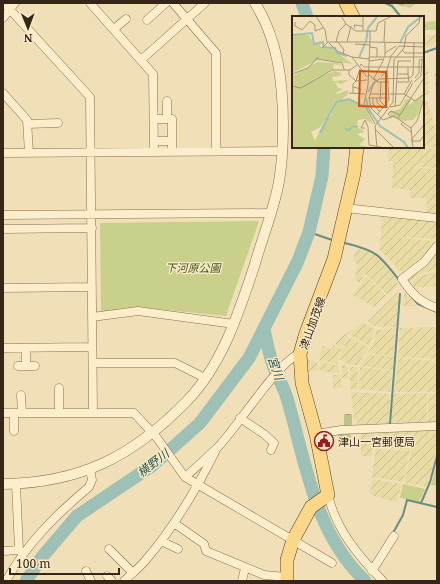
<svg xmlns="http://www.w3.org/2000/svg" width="440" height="584" font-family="'Noto Serif','Noto Sans JP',serif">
  <defs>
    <pattern id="farmland-furrows" width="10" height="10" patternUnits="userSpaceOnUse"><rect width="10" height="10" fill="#e8dca4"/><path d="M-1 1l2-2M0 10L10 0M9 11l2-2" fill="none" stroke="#c8bd8c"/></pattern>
    <pattern id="forest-firs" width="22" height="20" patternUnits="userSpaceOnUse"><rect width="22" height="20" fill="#c8d08b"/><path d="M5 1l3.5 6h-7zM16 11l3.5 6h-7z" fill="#acb277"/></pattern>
    <pattern id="cemetery-stones" width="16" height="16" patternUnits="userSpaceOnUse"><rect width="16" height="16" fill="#bcc38c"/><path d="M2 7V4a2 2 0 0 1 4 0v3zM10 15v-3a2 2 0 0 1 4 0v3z" fill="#a2a778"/></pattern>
  </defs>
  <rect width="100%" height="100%" fill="#f1e0b7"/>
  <!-- farmland -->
  <path fill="url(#farmland-furrows)" d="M423,35H436V41L433,45L423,50Z
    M423,61L428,68L429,95H423Z
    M437,67V110L434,73Z
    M423,100L427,101L435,126L437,148L423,146Z
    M389,147L437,149V168L409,166L437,170V215H426L427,198H435H410V190L392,188L393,165L407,166L392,164V161H388Z
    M382,216L437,220V239L381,236Z
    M381,236L435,241L420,261L403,274L379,249Z
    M357,249L370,251L382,260L397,281V287L388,295L365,274L359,283L355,280L357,264L353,260Z
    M437,250V269L420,274L409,282L408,278Z
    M437,271V286L415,288L411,283L420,276Z
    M366,276L386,296L374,307L353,295Z
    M399,291L396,327H379L370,325L368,321Z
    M404,292L410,298L415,306H403Z
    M363,323L375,329L369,346L347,333Z
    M437,327V359L398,357L400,328Z
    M396,328L394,356L368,353L375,339L376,330Z
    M346,333L348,336L342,348L334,343Z
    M348,337L369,347L358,365H350L339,359Z
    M334,345L341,349L337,364L319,360L323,346L332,349Z
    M368,354L394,357L393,370L360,366Z
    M304,358L318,363L317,371H304Z
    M398,358L437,361V392H394Z
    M320,362L339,366V372L331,373L319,370Z
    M342,364L348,367V378H342Z
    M350,367H358L357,389H350Z
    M360,367L392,371L390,392L359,389Z
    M333,375H341L342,388L333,389Z
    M351,392L390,394L389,426H357V421L354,420Z
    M427,393V422L391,423L393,394Z
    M428,394H437V422H428Z
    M413,428L410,450L376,447L378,430Z
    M414,428H437L435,458L427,486L404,483L411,451Z
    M375,429L372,456H361V430Z
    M376,449L410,451L403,482L372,477Z
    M372,479L402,484L396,502L370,495Z"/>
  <!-- green -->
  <path fill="#c8d08b" d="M259,221L226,316L137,307L101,312L100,223Z
    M437,463V486L431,485Z
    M403,484L425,489L419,502L400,498Z"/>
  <!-- forest -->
  <path fill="url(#forest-firs)" d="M392,3H416L410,8Z
    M437,21V30H423V22Z"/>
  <!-- cemetery -->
  <path fill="url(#cemetery-stones)" d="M344,414H352V427H344Z
    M351,430L350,443H338V431Z"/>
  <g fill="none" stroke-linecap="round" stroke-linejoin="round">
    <!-- stream -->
    <path stroke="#658e84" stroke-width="2" d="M385,3L392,6L401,17
      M423,53L437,48
      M309,232L332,240
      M345,243C377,251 379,254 399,280
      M410,295L418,304L437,312
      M390,424L400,294
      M421,503L430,482L437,456
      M393,533L403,515L407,500L437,507"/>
    <!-- river -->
    <path stroke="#9dc1b6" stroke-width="13" d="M302,3L307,17
      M264,329C267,342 269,357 275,370C279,380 284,388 287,398C306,463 314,532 365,581
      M26,581L42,557L77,516L153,465L200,423L249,358L298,261L309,232L322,176L324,147"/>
    <!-- minor casing -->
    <g stroke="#886e52" stroke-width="9">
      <path id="minor" d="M4,3L90,97L93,412
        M90,3L153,74L154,152
        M173,3L216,53V151
        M3,18L15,3
        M147,20L166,3
        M114,29L126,19
        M141,60L205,3
        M3,93L27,120L29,153
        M167,101V119
        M154,119H172V152
        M28,124L58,123
        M154,141H172
        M3,153L283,151
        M345,208L437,218
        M3,215L271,213
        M3,229L92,228
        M437,246L424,262L402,279C412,294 420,302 437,308
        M3,288L92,287
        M92,317L138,311L234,324
        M3,348L92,347
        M26,348V366
        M93,363H175L205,378
        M18,366H35
        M59,388V413
        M21,395L22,413
        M3,413H134L157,438L185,477L332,563
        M14,413V431
        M240,418L264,434L274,443L271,450
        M316,434L341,430L437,426
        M185,477C196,468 207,457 217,448C235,431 280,358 300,354
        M16,484L19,550
        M328,495C336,529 358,556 383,581
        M174,523L204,544L206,551L264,575L287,577
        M161,541L178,549
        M109,549L132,572
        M3,551L19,550L22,553
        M86,571L91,581
        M372,571L394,536
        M107,576L112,581
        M6,581C27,543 56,515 89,487L92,480L90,469
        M124,581C131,574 138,569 144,562C173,529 196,490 215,452
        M242,581L245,568"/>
    </g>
    <!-- tertiary casing -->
    <g stroke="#886e52" stroke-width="11">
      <path id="tertiary" d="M3,484C80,483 132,457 186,402C222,365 238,315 254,267C261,242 271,217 277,191C282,170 283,147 283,125C283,82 278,40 255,3"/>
    </g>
    <!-- primary casing -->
    <g stroke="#553c27" stroke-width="14">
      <path id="primary" d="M346,3L353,17
        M287,581V560L293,540L311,507L328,495L316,434L302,383L300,354L306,333L334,259L354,173L357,147"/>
    </g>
    <!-- minor -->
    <use href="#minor" stroke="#fcedcb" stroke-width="8"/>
    <!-- tertiary -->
    <use href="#tertiary" stroke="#fcedcb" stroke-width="10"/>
    <!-- primary -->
    <use href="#primary" stroke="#fad789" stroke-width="13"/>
  </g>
  <!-- icons -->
  <defs>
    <g id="civic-ring" transform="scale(1)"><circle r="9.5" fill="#f8eac7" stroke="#9c1c1e" stroke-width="1.5"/><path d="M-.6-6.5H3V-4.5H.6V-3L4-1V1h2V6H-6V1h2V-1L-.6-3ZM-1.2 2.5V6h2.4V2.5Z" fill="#9c1c1e"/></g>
  </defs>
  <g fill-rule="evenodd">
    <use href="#civic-ring" x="324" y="441"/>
  </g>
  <g text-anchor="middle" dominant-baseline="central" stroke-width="3" stroke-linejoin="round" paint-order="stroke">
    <!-- park labels -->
    <g font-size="11" font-style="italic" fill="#46541d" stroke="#f8eac7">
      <text x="193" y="267">下河原公園</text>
    </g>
    <!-- street labels -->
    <g font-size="11" fill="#352618" stroke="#f8eac7">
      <text transform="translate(312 323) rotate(-70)">津山加茂線</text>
    </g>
    <!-- poi labels -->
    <g font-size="11" fill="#352618" stroke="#f8eac7" text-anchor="start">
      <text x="338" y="441">津山一宮郵便局</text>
    </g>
    <!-- water labels -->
    <g font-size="12" font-style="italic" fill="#265754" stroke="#f8eac7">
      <text transform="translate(276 368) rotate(71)">宮川</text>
      <text transform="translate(153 463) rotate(-38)">横野川</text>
    </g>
  </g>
  <!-- overview -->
  <g transform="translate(292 16)">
    <rect width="132" height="132" fill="#f1e0b7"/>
    <path d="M132,78L126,98L121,104L111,105L99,101L98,96L108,93L114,83L119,84L116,90Z" fill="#c8d08b"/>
    <path d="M0,19H17L22,29L28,27L29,31L42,32L45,37L61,48L28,43L0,57ZM25,46L45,47L51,50L42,48L41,53L17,66L42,55L50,57L48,60L40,61L41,65L57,64L49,68L44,66L41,71L44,67L46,72L51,73L44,77L45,78L56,74V78L48,85L57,83L68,89L67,90L73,91L81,108L72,103L66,104L65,111L73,116L65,118L73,123L67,129L76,131L0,132V60ZM43,85L47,86L44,87L39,100L30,110L23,125L19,116L27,112L34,104Z" fill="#c8d08b" fill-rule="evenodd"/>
    <path fill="none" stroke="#9dc1b6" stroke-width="2" d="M0,19L20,17L22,28L31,26L32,31L43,32L45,37L55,40M74,26L76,12L85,1M108,27L116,11L130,0M67,42L73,27M76,76L84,63M74,82L76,92L88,110L112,126L116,132M53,113L57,114L62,110L66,111M28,117L44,86L57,83L71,90"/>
    <path fill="none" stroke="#a69677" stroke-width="1" d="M24,0L33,14L35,26M49,0L54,8L64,15H78M71,0V14M100,0L86,7L84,15H78V26L132,27M3,6V10L10,14L18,5L23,9V15L31,12M63,12L62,9L71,10M44,26L47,15L54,8M46,26L52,34L51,38M55,26L59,10M92,26L93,5M37,27L45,35L60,41L75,61M63,28L78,29M78,31L85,32V41M30,32L36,26H78L76,69L72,88L83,108M110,34L113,37H132M93,37L104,30M60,41L77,43M77,41H132M93,41V26M25,43L50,47L52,53M77,45L92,43M68,50L69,48L72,51H132M57,54V59L64,65M0,58L16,52L26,41M76,58L86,66H97M105,58H116V51M89,61L95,54L99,40L107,30L132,31M123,62L127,57V44L132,43M81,64L92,43M64,65L68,53M89,66L88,85L94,91M105,66H117L116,58M122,66L129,60L130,44M0,70L9,72L40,54H58L65,49M61,71L69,73L67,77M57,77L73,78M61,77V68L64,65L75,64M78,78H112L123,85L132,78M112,78L120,64M77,82H97M81,82V88L88,96M85,82V86L91,93M98,91L108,89L121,67M103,91L106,45H119M85,99L97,84L95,54M99,101L96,98L99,95L108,99M106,102L132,62M73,104L76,111L77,129L93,132M73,104L69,112H73M111,106L109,108L120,117M119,112L102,100L91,104L79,92L77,82L81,69L87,63L118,62L121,59L122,27M83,113L102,132M119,124L132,109M119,125H128L132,119M85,132L83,110L101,86L102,44L112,32L114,20L127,7L128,0M121,132L119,112L125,105L132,82"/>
    <path fill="#d6540d" fill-opacity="0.15" stroke="#d6540d" stroke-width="2" d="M68,55L94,56V91L67,90Z"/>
    <rect width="132" height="132" fill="none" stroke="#352618" stroke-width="2"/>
  </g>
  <!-- border -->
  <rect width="440" height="584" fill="none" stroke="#352618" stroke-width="8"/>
  <!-- north arrow -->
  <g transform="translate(28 28) rotate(179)" stroke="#f8eac7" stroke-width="3" paint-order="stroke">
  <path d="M0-3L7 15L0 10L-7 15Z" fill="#352618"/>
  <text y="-6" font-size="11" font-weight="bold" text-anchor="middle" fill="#352618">N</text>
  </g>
  <!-- scale -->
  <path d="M10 568v6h109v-6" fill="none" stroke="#352618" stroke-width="2"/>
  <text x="16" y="568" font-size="12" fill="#352618" stroke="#f8eac7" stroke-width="3" paint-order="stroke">100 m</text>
</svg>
